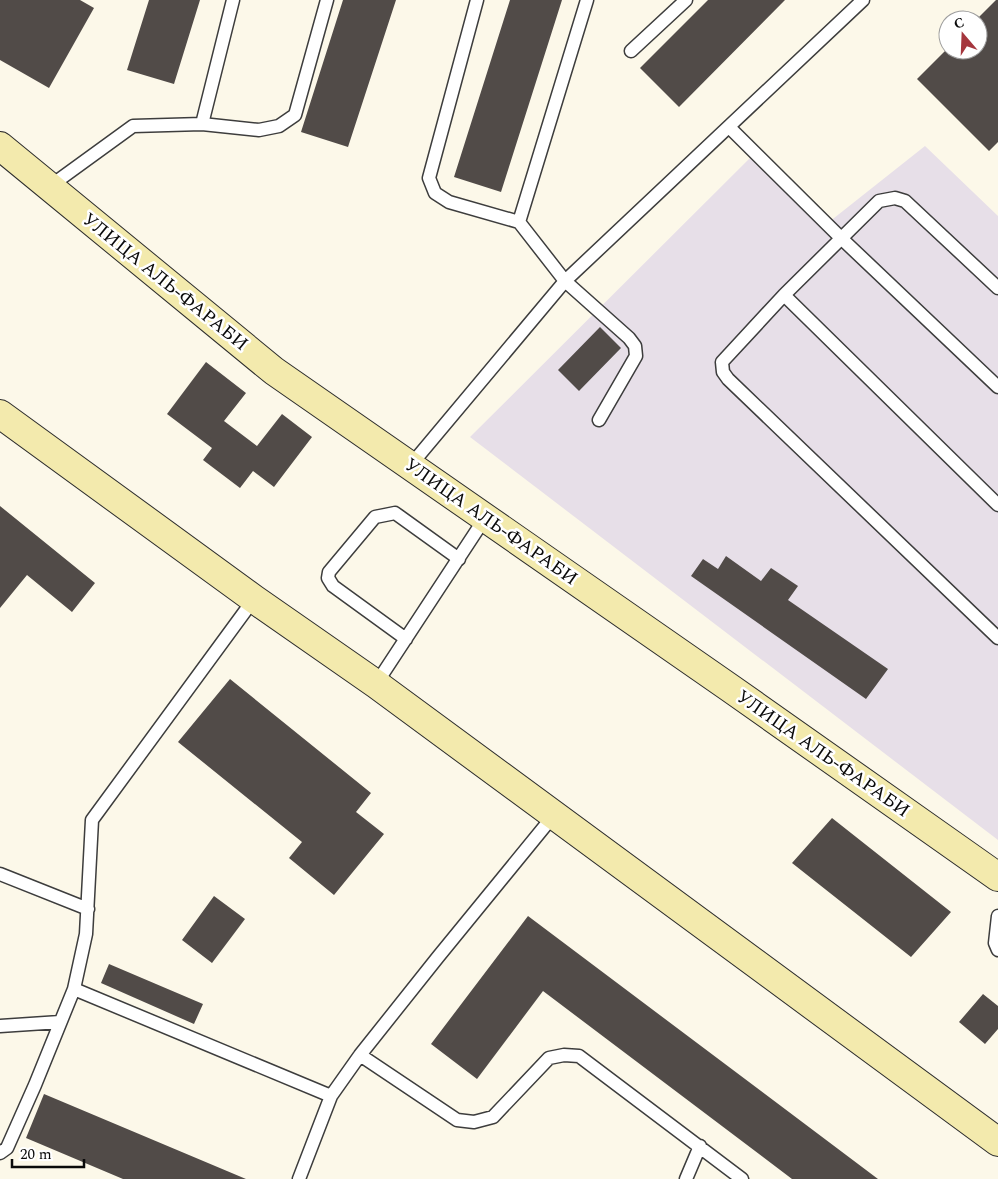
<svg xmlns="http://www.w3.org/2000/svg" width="998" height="1179" font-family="Spectral,serif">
  <rect width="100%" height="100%" fill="#fcf8e9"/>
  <!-- industrial -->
  <path fill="#e7dfe8" d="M925,146L998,216V840L470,437L750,158L824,226Z"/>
  <!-- building -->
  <path fill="#514b48" d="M0,0H80L94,8L49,88L0,60Z
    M149,0H200L174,84L127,70Z
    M343,0H396L348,147L301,132Z
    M510,0H562L501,192L454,177Z
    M708,0H785L679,107L640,68Z
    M996,0H998V142L989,151L917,79L948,48V50H978V20H976Z
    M600,327L621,348L579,391L558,370Z
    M206,362L246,393L224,421L257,446L282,414L312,437L274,487L253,471L240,488L203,460L212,448L167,414Z
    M0,506L95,583L72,612L27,575L0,608Z
    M726,556L761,581L771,568L798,586L788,600L888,669L866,699L691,576L703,559L718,569Z
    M230,679L371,793L356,812L384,834L334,895L289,858L302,842L178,742Z
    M832,818L951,912L911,957L792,863Z
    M214,896L245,919L212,963L182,940Z
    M528,916L878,1179H792L543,991L477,1079L431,1044Z
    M109,964L203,1004L194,1024L101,983Z
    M983,994L998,1006V1029L985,1044L959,1022Z
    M44,1094L246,1179H123L26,1138Z"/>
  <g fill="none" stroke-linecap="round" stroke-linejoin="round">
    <!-- lane casing -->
    <g stroke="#3d3d3d" stroke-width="15">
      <path id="lane" d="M477,0L429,178L435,193L449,202L519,222L565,281L629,338L635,346L636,356L599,420
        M631,51L686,0
        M202,124L233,0
        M729,127L841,238L998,387
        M49,187L133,126L202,124L259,130L279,126L295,115L327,0
        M519,222L587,0
        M998,288L905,201L895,198L879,201L784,295L722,362L723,372L728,379L998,638
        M784,295L998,505
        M410,466L565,281L863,0
        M406,639L333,586L328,578L329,572L375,517L395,513L459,559
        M376,684L485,518
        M0,874L88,909
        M998,916L995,943L998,950
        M74,989L331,1096
        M0,1026L60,1022
        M360,1055L457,1120L474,1122L493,1117L549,1058L564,1055L579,1056L742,1179
        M0,1153L7,1148L35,1085L74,989L86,934L92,820L254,599
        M299,1179L331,1096L360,1055L438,957L554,815
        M686,1179L700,1146"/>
    </g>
    <!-- secondary casing -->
    <g stroke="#2c2c2c" stroke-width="30">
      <path id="secondary" d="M0,146L274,371L730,688L998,877
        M0,414L254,599L376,684L998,1142"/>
    </g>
    <!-- lane -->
    <use href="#lane" stroke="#fff" stroke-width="12"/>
    <!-- secondary -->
    <use href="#secondary" stroke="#f3eaad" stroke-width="28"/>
  </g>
  <g text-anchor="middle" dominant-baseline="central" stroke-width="5" stroke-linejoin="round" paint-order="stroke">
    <!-- street labels -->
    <g font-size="19" fill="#0a0a0a" stroke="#fff">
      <text transform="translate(165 282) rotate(39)">УЛИЦА АЛЬ-ФАРАБИ</text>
      <text transform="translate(491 522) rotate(35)">УЛИЦА АЛЬ-ФАРАБИ</text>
      <text transform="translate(823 754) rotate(35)">УЛИЦА АЛЬ-ФАРАБИ</text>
    </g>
  </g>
  <!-- north arrow -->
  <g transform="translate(963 35) rotate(341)"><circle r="24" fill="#ffffff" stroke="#9d9d9d"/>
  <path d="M0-4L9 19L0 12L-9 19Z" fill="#a5363d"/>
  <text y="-8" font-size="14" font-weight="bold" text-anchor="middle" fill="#0a0a0a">С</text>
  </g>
  <!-- scale -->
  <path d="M12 1159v8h72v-8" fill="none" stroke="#0a0a0a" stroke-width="2.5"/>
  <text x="20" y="1159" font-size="15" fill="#0a0a0a" stroke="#ffffff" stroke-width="4" paint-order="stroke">20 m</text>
</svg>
